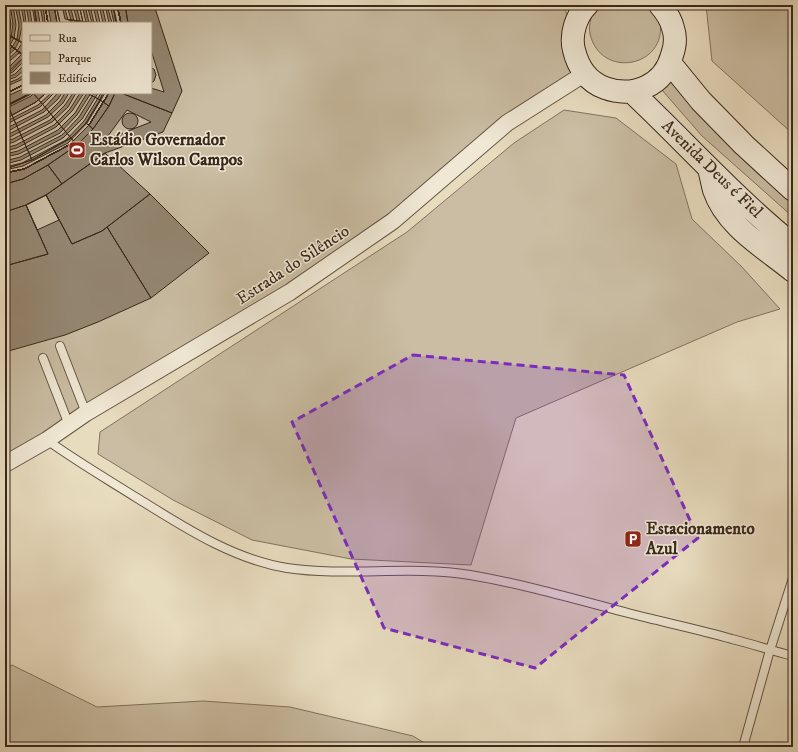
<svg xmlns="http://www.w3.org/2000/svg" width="798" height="752" font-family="'IM FELL DW Pica',serif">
  <rect width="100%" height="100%" fill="#e8dcbf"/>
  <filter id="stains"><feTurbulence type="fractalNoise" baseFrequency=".005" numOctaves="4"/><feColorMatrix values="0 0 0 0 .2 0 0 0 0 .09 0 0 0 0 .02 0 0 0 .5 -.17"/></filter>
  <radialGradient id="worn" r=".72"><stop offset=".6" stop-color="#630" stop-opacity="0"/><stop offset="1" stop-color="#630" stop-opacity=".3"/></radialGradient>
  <!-- green -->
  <path fill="#cabda3" stroke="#827260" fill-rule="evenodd" d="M5,5H564L584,74L507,123L393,221L5,464ZM23,23H151V93H23Z
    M598,5H652C654,10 659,16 660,22C667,67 601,80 590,34C588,24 592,12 598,5Z
    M706,5H793V134L712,61Z
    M667,72L793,188V217L702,136L655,82Z
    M564,110L616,118L676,164L692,219L742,267L780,309L737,322L516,418L471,565L351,559L252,540L173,500L98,454L100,432L407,232L514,143Z
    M12,665L97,707L203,701L290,707L413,736L431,747H5V669Z"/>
  <!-- building -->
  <path fill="#948671" stroke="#39281c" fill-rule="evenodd" d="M5,5H53L45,6L48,23H23V43L5,33Z
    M5,5H53L45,6L48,23H23V43L6,34L8,23Z
    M5,5H53L45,6L48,23H23V43L5,33Z
    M5,5H53L45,6L48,23H23V43L5,33Z
    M5,5H53L45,6L48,23H23V43L5,33Z
    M7,5H53L45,6L48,23H23V43L9,35L11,24Z
    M10,5H53L45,6L48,23H23V43L11,37L13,24Z
    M13,5H53L45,6L48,23H23V43L14,38L16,25Z
    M15,5H53L45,6L48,23H23V43L17,39L19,25Z
    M18,5H53L45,6L48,23H23V43L19,41L22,26Z
    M21,5H53L45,6L48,23H24Z
    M24,5H53L45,6L48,23H26Z
    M26,5H53L45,6L48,23H29Z
    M29,5H53L45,6L48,23H32Z
    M32,5H53L45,6L48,23H35Z
    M34,5H56L60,23H36Z
    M34,5H53L45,6L48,23H37Z
    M37,5H53L45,6L48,23H40Z
    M40,5H53L45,6L48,23H43Z
    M43,5H53L45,6L48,23H45Z
    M54,5H79L83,22L71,20L70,23H57Z
    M54,5L57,23H51L48,6Z
    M54,5L57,23H48L45,6Z
    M56,5H113L116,23H60Z
    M62,5H117L121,23H93L65,19Z
    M64,5H117L121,23H93L68,20Z
    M67,5H117L121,23H93L71,20Z
    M70,5H117L121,23H93L74,21Z
    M73,5H117L121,23H93L77,21Z
    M76,5H117L121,23H93L80,21Z
    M79,5H117L121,23L83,22Z
    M82,5H117L121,23L86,22Z
    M85,5H117L121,23H89Z
    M87,5H117L121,23H92Z
    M90,5H117L121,23H94Z
    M93,5H117L121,23H97Z
    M96,5H117L121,23H100Z
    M99,5H117L121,23H103Z
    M102,5H117L121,23H106Z
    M105,5H117L121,23H109Z
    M107,5H117L121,23H112Z
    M110,5H117L121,23H114Z
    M113,5H125L128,23H116Z
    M113,5H117L121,23H117Z
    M125,5H154L182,91L172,113L121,93H151V88L164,92L151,50V23H128Z
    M5,33L23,43V55L5,41Z
    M5,33L23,43V55L5,41Z
    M5,33L23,43V55L5,41Z
    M5,33L23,43V55L5,41Z
    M6,34L23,43V55L5,41Z
    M9,35L23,43V55L5,41Z
    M11,37L23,43V55L8,43Z
    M14,38L23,43V55L10,45Z
    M17,39L23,43V55L12,47Z
    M5,41L23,55V85L5,94Z
    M5,41L23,55V85L5,94Z
    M5,41L23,55V85L5,94Z
    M5,41L23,55V85L5,94Z
    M5,41L23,55V85L5,94Z
    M5,41L23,55V85L5,94Z
    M19,41L23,43V55L15,49Z
    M8,43L23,55V85L5,94V46Z
    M22,43H23V55L17,51Z
    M10,45L23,55V85L5,94V50Z
    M12,47L23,55V85L5,94V54Z
    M15,49L23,55V85L5,94V58Z
    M17,51L23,55V85L5,94V62Z
    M19,53L23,55V85L5,94V65Z
    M22,54L23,55V85L5,94V69L9,67Z
    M23,58V93H32L5,107V74L12,70Z
    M23,58V85L5,94V72L11,69Z
    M23,62V85L5,94V75L13,72Z
    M23,66V85L5,94V78L15,74Z
    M151,68L154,69L156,75L154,81L151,83Z
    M23,71V85L5,94V81L16,77Z
    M23,75V85L5,94V84L18,79Z
    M23,79V85L5,94V87Z
    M23,85V93H31L5,106V94Z
    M23,89V93H31L5,106V97Z
    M31,93H46L36,102L5,119V106Z
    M33,93L71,138L32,160L8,106Z
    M33,93H87L100,100L86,123L71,138Z
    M34,93H46L36,102L5,119V109L31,96Z
    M46,93H109L89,125L69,145L24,169L5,173V119L36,102Z
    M51,93H109L89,125L69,145L24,169L5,173V122L38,105Z
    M54,93H109L89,125L69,145L24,169L5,173V125L40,107Z
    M58,93H109L89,125L69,145L24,169L5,173V129L42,110Z
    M62,93H109L89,125L69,145L24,169L5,173V132L10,130L44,112L58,99Z
    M65,93H109L89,125L69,145L24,169L5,173V135L11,133L46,115L60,101Z
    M69,93H109L89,125L69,145L24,169L5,173V138L12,136L48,117L63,103Z
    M73,93H109L89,125L69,145L24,169L5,173V141L13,139L50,120L65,105Z
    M76,93H109L89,125L69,145L24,169L5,173V145L14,142L52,122L68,107Z
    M80,93H109L89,125L69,145L24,169L5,173V148L16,145L54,125L70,109Z
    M84,93H109L89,125L69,145L24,169L5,173V151L17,148L56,127L72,111Z
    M87,93H103L100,100Z
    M87,93H109L89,125L69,145L24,169L5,173V154L18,151L58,130L75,113Z
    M91,93H109L89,125L69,145L24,169L5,173V157L19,154L60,133L77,115Z
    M94,93H109L89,125L69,145L24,169L5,173V161L20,157L62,135L79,117Z
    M98,93H109L89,125L69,145L24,169L5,173V164L21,160L63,138L82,119Z
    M101,93H109L89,125L69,145L24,169L5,173V167L22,163L66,140L84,121Z
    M103,93H115L109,106L100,100Z
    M105,93H109L89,125L69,145L24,169L5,173V170L23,166L68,143L87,123Z
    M115,93H121L172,113L163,132L105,153L62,184L48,165L77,145L93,129L109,106ZM127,110L151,122L105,140Z
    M100,100L109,106L93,129L86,123Z
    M8,106L32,160L5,169V107Z
    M122 121a8 8 0 1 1 16 0a8 8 0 1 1-16 0Z
    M86,123L93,129L77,145L71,138Z
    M71,138L77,145L48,165L23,179L5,184V169L32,160Z
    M105,153L150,194L102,231L72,244L46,195Z
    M48,165L62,184L46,195L26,205L5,212V184L23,179Z
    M150,194L209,253L151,298L107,227Z
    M46,195L72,244L102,231L107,227L151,298L98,322L65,335L5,352V266L48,254L26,205Z
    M46,195L59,220L37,230L26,205Z
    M26,205L48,254L5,266V212Z"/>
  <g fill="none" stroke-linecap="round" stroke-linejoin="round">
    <!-- service casing -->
    <g stroke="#655545" stroke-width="10">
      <path id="service" d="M60,346L86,413
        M43,358L69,425
        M47,440C76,461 107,479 137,498C184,527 232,559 287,568C347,577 410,565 470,575C523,584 575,599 628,613C662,622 698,629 732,639C752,644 773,651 793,656
        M743,747L770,650L793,578"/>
    </g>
    <!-- minor casing -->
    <g stroke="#655545" stroke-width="18">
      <path id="minor" d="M5,464L47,440L86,413L290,292L393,221L507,123L584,74"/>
    </g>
    <!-- secondary casing -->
    <g stroke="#39281c" stroke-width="24">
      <path id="secondary" d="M587,5C576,16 570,35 574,50C578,67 588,82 605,88C633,98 664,86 672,55C675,47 676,37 673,28C671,19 666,12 660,5
        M670,63L701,101L744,145L793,190
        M632,92C685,142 736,199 793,245
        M709,169C711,176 712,183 714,190C726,226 765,248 793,271"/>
    </g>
    <!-- service -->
    <use href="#service" stroke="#f0e8d5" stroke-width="8"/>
    <!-- minor -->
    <use href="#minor" stroke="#f0e8d5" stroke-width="16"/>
    <!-- secondary -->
    <use href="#secondary" stroke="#f0e8d5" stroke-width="22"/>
  </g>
  <!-- marked area -->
  <path fill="#7b2cbf" fill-opacity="0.2" stroke="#7b2cbf" stroke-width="3" stroke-dasharray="8 5" stroke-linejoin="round" d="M413,355L624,375L698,538L535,668L384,628L292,422Z"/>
  <!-- icons -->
  <defs>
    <g id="stadium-square" transform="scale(0.9)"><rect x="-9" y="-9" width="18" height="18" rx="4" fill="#8f2418" stroke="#f0e8d5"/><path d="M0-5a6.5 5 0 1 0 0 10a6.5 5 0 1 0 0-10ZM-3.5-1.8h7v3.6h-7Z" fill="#fff"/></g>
    <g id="parking-square" transform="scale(0.9)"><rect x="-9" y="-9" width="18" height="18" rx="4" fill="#8f2418" stroke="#f0e8d5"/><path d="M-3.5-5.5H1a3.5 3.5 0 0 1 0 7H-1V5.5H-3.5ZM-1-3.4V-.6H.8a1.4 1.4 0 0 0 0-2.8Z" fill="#fff"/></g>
  </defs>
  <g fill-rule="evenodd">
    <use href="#stadium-square" x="77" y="150"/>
    <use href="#parking-square" x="633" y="539"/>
  </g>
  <g text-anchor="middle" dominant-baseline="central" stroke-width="3" stroke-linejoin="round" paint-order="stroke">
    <!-- poi labels -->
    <g font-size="17" font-weight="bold" fill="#39281c" stroke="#f0e8d5" text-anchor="start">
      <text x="90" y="140">Estádio Governador<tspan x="90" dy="20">Carlos Wilson Campos</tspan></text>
      <text x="646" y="529">Estacionamento<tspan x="646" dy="20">Azul</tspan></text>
    </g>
    <!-- street labels -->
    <g font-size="17" fill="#39281c" stroke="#f0e8d5">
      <text transform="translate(712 169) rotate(44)">Avenida Deus é Fiel</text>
      <text transform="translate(293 265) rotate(-33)">Estrada do Silêncio</text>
    </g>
  </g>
  <!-- margin -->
  <rect width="798" height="752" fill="none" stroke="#e8dcbf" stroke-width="20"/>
  <rect x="6" y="6" width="786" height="740" fill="none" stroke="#39281c" stroke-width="2"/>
  <rect x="10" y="10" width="778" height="732" fill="none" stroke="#39281c"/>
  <!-- legend -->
  <rect x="22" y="22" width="130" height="72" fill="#f0e8d5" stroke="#a79b8b"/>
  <rect x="30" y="35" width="20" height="6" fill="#f0e8d5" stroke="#a79b8b"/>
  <text x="58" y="42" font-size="12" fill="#39281c">Rua</text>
  <rect x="30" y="52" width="20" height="12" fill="#cabda3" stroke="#a79b8b"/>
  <text x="58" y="62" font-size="12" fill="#39281c">Parque</text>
  <rect x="30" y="72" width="20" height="12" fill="#948671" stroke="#a79b8b"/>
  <text x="58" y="82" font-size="12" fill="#39281c">Edifício</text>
  <rect width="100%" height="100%" filter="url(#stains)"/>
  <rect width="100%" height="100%" fill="url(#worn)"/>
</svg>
